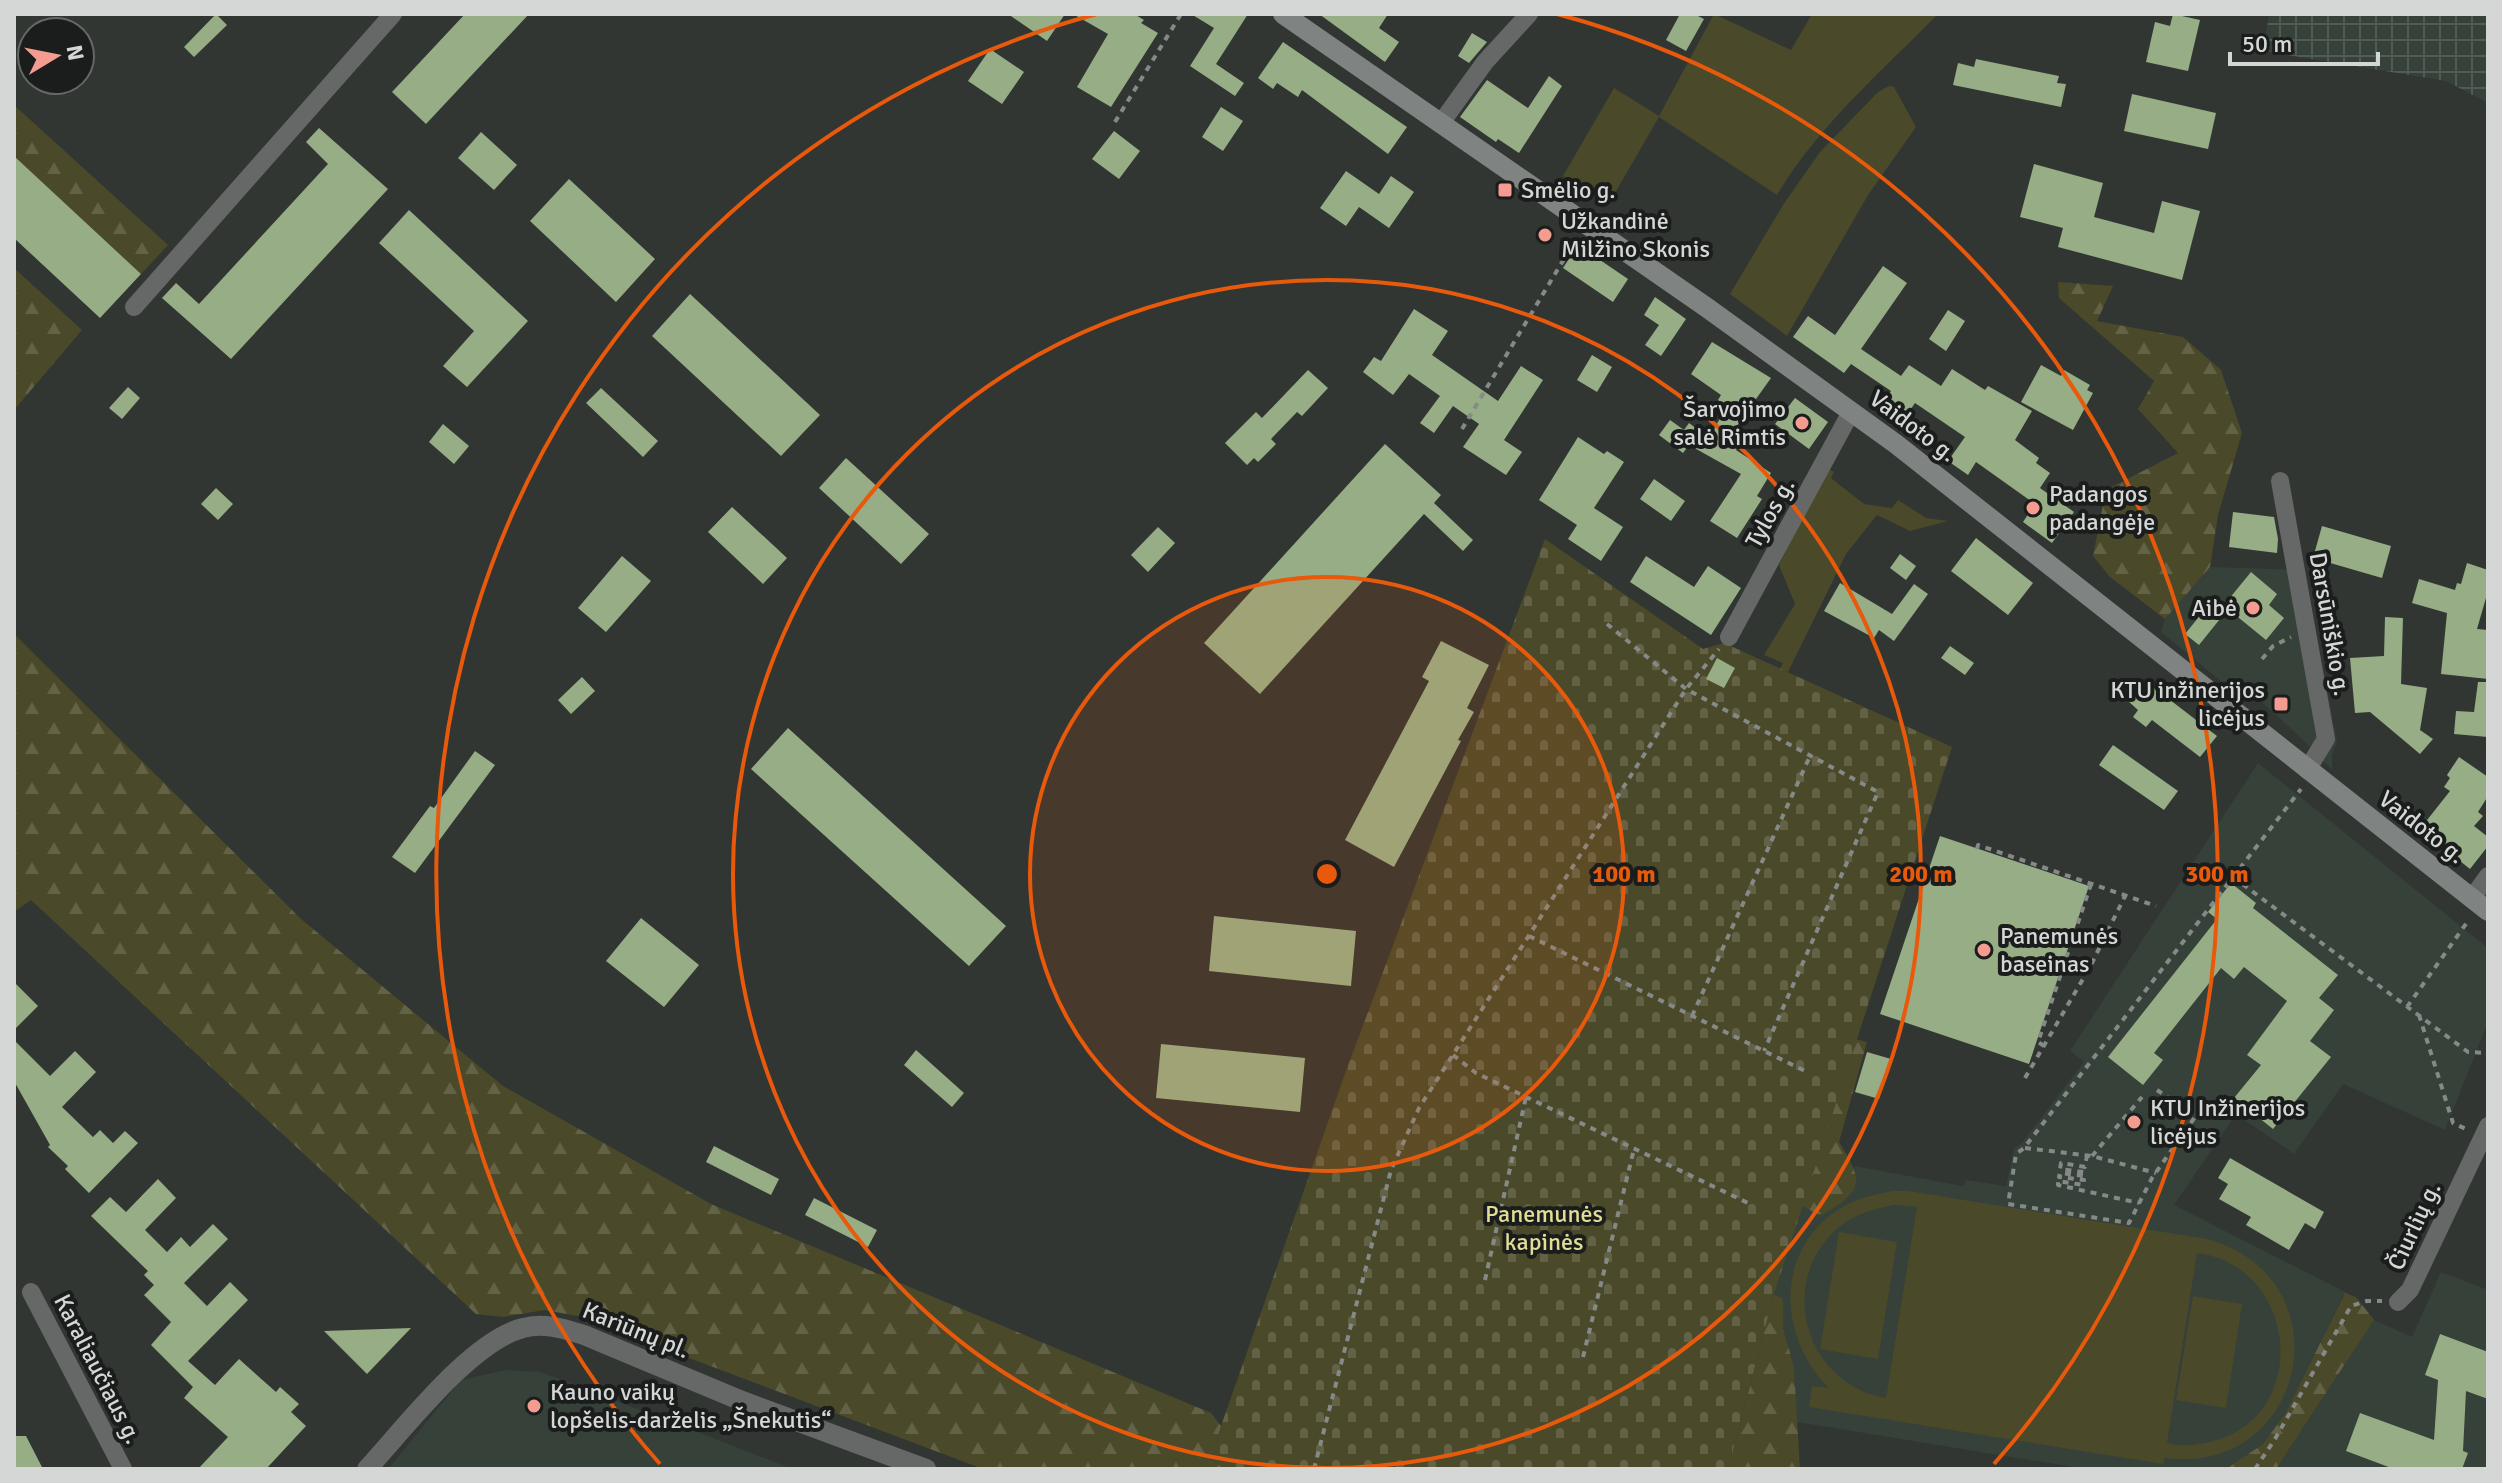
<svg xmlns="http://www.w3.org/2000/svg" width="2502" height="1483" font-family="Signika,sans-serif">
  <defs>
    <pattern id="industrial-grid" width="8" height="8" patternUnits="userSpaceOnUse" patternTransform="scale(2)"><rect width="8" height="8" fill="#36413a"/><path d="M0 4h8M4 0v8" fill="none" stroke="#525c56"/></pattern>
    <pattern id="forest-firs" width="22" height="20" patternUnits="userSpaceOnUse" patternTransform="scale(2)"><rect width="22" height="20" fill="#4a4929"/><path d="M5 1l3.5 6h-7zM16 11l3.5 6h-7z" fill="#636247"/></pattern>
    <pattern id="cemetery-stones" width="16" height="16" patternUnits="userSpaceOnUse" patternTransform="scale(2)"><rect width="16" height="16" fill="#4a4929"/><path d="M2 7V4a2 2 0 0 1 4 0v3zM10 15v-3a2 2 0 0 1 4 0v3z" fill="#636247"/></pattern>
  </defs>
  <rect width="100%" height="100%" fill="#313633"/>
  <!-- built -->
  <path fill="#36413a" d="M2210,567L2304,570L2337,742L2332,755V770L2296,733L2259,700L2227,686L2161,632L2165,619Z
    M2258,763L2488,948V1022L2445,1130L2343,1084L2294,1154L2236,1114L2174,1205L2345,1292L2285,1414L2263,1444L2226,1469H2085L1797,1422L1794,1367L1783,1328V1300L1774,1294L1801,1205L1820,1216L1856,1185L1854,1166L1963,1186L1966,1180L2006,1186L2014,1149L2022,1143L2084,1062L2070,1051Z
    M2441,1272L2488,1290V1469H2276L2374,1320L2412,1337Z
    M505,1370L541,1372L793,1469H388L461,1380Z"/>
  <!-- industrial -->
  <path fill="url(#industrial-grid)" d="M2269,14H2488V103L2446,81L2263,51Z"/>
  <!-- grass -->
  <path fill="#4a4929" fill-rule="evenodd" d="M1714,14L1791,50L1812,14H1938C1882,71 1818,126 1777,195L1659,117L1608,205L1563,176L1614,88L1659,116Z
    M1889,86L1894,87L1916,127L1868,195L1787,336L1730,294L1783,205L1820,152L1878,92Z
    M1827,468L1834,472L1831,478L1864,504L1892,508L1898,500L1926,518L1948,521L1910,531L1877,515L1846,554L1788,672L1780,669L1783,663L1764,655L1795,604L1779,565Z
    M1892,1191H1908L2207,1239C2348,1277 2307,1477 2165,1458L2163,1464L1809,1407L1812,1386L1829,1388C1774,1334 1775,1240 1850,1203C1863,1197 1878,1194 1892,1191ZM1894,1205L1917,1207L1886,1398C1806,1385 1775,1282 1838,1228C1854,1214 1874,1209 1894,1205ZM2197,1253C2300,1266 2312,1420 2209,1442C2195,1445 2181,1447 2167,1443Z
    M1839,1232L1897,1242L1878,1359L1820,1349Z
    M2193,1296L2242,1304L2226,1408L2176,1400Z"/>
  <!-- forest -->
  <path fill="url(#forest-firs)" d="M14,105L168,245L141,274L14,156Z
    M14,268L82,330L14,410Z
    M2058,282L2113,286L2097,321L2183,337L2221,370L2242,433L2218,515L2210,567L2165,619L2110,577L2093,556L2106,490L2178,453L2138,409L2154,381L2059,298Z
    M14,634L301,919L503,1086L711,1204L1211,1413L1221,1426L1212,1460L1225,1469H983L578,1316L544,1310L503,1317L476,1314L31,900L14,912Z
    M1856,1039L1867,1042L1839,1142C1866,1185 1862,1191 1820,1216L1801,1205Z
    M2345,1293L2356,1297L2374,1320L2276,1469H2226L2263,1444L2285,1414Z
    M1774,1294L1783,1299V1328L1794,1367L1800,1469H1728Z"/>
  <!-- cemetery -->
  <path fill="url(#cemetery-stones)" d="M1545,539L1703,649L1724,643L1952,747L1774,1294L1728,1469H1225L1212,1460L1221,1426L1346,1071Z"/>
  <!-- building -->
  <path fill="#97ad86" d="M216,14L227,25L194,57L184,47Z
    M465,14H529L426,124L392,92Z
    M1008,14H1065L1047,41Z
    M1073,14H1134L1144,20L1141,23L1158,33L1111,107L1077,87L1108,34Z
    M1191,14H1248L1216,64L1244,83L1235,96L1190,66L1214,28Z
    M1319,14H1388L1379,28L1399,42L1385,62Z
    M1680,14H1694L1704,19L1686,51L1666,40Z
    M2173,14L2200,20L2188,71L2146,62L2155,22L2170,26Z
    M1472,33L1487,42L1469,63L1458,56Z
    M1283,42L1407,127L1388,154L1302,90L1298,97L1277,83L1273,89L1258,78Z
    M990,49L1024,72L1002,104L968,81Z
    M1976,59L2059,76L2057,83L2066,84L2061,107L1953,85L1958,63L1974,67Z
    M1549,76L1562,86L1519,153L1498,139L1496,142L1460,117L1487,80L1528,108Z
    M2132,94L2216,113L2208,149L2124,131Z
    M1221,107L1243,121L1223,151L1202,137Z
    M319,128L388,189L231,359L162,298L176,283L199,304L328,164L306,142Z
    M1114,131L1140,151L1119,179L1092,159Z
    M481,132L517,165L494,190L458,158Z
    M14,156L141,274L100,318L14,238Z
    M2034,164L2103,183L2094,217L2154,233L2162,201L2200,211L2182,280L2058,247L2063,228L2020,217Z
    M1346,171L1379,194L1391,176L1414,192L1389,228L1359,207L1346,226L1320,208Z
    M569,179L655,259L616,302L530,221Z
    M409,210L528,321L467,387L443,366L474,331L379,243Z
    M1578,245L1628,279L1613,302L1563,268Z
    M1883,266L1907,283L1861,349L1901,376L1909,365L1941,386L1952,369L1985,390L1988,386L2032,411L2015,440L2039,458L2036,463L2050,473L2040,488L2074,512L2052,543L2023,522L2035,504L1976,462L1968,475L1948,461L1965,437L1915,403L1906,416L1884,402L1891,391L1851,364L1844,373L1793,337L1808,316L1835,335Z
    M690,294L820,415L781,456L652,336Z
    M1655,297L1686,319L1661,356L1645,345L1659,325L1644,315Z
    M1414,309L1448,331L1432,355L1498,401L1521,366L1543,380L1504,440L1522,452L1506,475L1463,447L1479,424L1453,406L1434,433L1420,423L1440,396L1409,374L1393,395L1363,372L1374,357L1381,361Z
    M1948,310L1965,321L1946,351L1929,339Z
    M1712,342L1771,378L1736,427L1746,432L1736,450L1771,473L1757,496L1762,499L1737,538L1710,521L1741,474L1689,445L1683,453L1659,435L1670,420L1684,430L1689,423L1709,438L1727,406L1718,400L1721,395L1691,374Z
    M1592,355L1612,367L1597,392L1577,380Z
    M2041,365L2061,376L2064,370L2090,385L2087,390L2093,393L2073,430L2021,402Z
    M1308,370L1328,388L1302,416L1297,412L1271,439L1276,444L1258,462L1254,458L1247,465L1225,443L1256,412L1262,418Z
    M128,387L140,398L122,419L109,408Z
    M601,388L658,441L643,457L586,403Z
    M1795,398L1828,422L1809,449L1775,424Z
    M443,424L469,446L454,464L429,442Z
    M1578,437L1604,454L1607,451L1624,462L1594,508L1623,527L1601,561L1568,539L1577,525L1539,500Z
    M1385,444L1441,495L1434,503L1473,540L1463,551L1424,514L1260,694L1204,643Z
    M846,458L929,534L901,564L819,488Z
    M1654,479L1685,501L1671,521L1640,499Z
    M216,488L233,504L218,520L201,504Z
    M732,507L787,558L763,584L708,532Z
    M2233,512L2274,517L2278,539L2277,553L2229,547Z
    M2322,526L2391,546L2382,578L2313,558Z
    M1158,527L1175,543L1148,572L1131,555Z
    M1976,538L2033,583L2008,615L1951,571Z
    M1900,554L1916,566L1906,580L1890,568Z
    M622,556L651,581L606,632L578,608Z
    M1646,556L1694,587L1708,566L1741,588L1711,635L1630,582Z
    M2467,563L2488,570V591L2477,629L2488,630V679L2441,674L2447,613L2412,603L2419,579L2455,590L2457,583L2461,584Z
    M2251,572L2277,594L2269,605L2284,618L2266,640L2228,609L2199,645L2185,634L2215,597L2224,605Z
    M1840,583L1892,614L1914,584L1928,594L1894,641L1879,630L1874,638L1824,611Z
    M2385,617L2403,618L2401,684L2427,688L2420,730L2433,739L2420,754L2370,712L2355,713L2350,658L2384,656Z
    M1441,641L1489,665L1467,708L1474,712L1458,740L1461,741L1394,867L1345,840L1429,681L1422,677Z
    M1950,646L1974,663L1965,675L1941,658Z
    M1717,658L1735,668L1724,688L1706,679Z
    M582,677L595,691L571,714L558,700Z
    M2144,680L2217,736L2200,757L2152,720L2146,727L2133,717L2138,710L2128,701Z
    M2478,682H2488V737L2454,734L2456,711L2474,712Z
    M788,728L1006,926L969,966L751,769Z
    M2113,745L2178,791L2164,810L2099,765Z
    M475,751L495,765L415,873L392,857L430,806L434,808Z
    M2459,757L2488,777V796L2478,812L2483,816L2474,826L2488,837V846L2470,869L2420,829L2450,791L2444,787L2450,778L2447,775Z
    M1940,836L2089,886L2029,1064L1880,1014Z
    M2231,883L2256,903L2253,908L2338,975L2319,998L2334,1010L2310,1041L2331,1057L2273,1129L2234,1098L2261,1065L2247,1055L2287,1001L2244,967L2234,979L2221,968L2154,1053L2163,1060L2143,1085L2108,1057L2217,919L2208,912Z
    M1214,916L1356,931L1351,986L1209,971Z
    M641,918L699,965L664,1007L606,961Z
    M14,982L38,1006L14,1030Z
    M14,1040L50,1076L75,1051L96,1072L62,1107L93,1137L100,1130L113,1143L125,1131L138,1143L89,1193L65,1169L68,1166L48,1147L50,1145L14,1081Z
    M1161,1044L1305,1058L1300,1112L1156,1098Z
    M916,1050L964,1093L952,1107L904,1065Z
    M1867,1052L1891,1059L1879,1099L1855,1092Z
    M714,1146L779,1179L771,1195L706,1162Z
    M2230,1158L2324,1212L2315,1229L2305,1223L2289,1250L2246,1225L2251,1217L2219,1199L2228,1184L2218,1178Z
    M158,1179L176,1198L145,1230L167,1252L181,1237L190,1247L213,1224L228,1239L184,1283L207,1306L230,1282L248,1300L188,1361L215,1385L239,1359L276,1392L280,1387L299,1404L291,1412L306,1426L266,1469H198L228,1437L184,1398L193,1387L151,1345L171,1322L144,1295L154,1285L144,1275L148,1271L91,1216L110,1197L126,1212Z
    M814,1198L877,1230L868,1247L805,1215Z
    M411,1328L367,1374L324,1331Z
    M2440,1334L2488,1352V1399L2466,1391L2463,1451L2468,1453L2462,1469H2394L2346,1451L2360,1413L2434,1440L2438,1380L2425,1375Z
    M14,1436H26L43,1469H14Z"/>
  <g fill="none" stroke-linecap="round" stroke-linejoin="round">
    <!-- path -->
    <path stroke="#858987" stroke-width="4" stroke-dasharray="6 6" stroke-linecap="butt" d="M1115,122L1181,14
      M1462,429L1576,239
      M1607,624L1686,689L1878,792L1764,1051
      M2262,659L2273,646L2291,637
      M1977,849L1978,845L2156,906
      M2233,877L2468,1052L2488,1053
      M1529,936L1805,1071
      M2066,959L2090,967
      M2407,1007L2468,921
      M2419,1015L2453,1123L2466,1129
      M1692,1016L1810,756
      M2044,1046L2038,1042L2091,884
      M1453,1055L1476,1073L1748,1203
      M2025,1078L2090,967L2125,896
      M2157,1090L2195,1117L2152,1178L2129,1223L2008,1204L2016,1154L2024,1148L2301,789
      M2025,1148L2092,1156L2156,1173
      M2087,1155L2085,1167L2061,1163L2060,1169L2084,1172V1176L2060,1173L2059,1177L2084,1180L2083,1185L2058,1181V1185L2139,1203
      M2092,1156L2142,1097
      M1485,1280L1526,1097
      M1583,1357L1634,1149
      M1314,1469L1391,1170L1419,1108L1686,689L1719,649
      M2255,1469L2275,1439L2351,1306L2367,1301H2382"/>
    <!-- minor -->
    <path stroke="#656867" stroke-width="18" d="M1441,123L1485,62L1529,14
      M134,307L393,14
      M2280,481L2326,739L2307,770
      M1729,637L1851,412
      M2472,898L2488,876
      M31,1292L123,1469
      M2398,1302L2410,1290L2488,1126"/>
    <!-- tertiary -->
    <path stroke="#656867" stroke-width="20" d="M367,1469C404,1429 471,1341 523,1328C544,1322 564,1329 584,1335L742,1401L926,1469"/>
    <!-- secondary -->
    <path stroke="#7f8483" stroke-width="20" d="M1283,14L1706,307L1896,444L2488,911"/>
  </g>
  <!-- distance rings -->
  <circle cx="1327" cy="874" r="297" fill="#e8590c" fill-opacity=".12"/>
  <g fill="none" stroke="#e8590c" stroke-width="4">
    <circle cx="1327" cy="874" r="297"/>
    <circle cx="1327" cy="874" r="594"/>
    <path d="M660 1464A890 890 0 0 1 1097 14M1557 14A890 890 0 0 1 1994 1464"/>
  </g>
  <!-- markers -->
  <g fill="#f59c91" stroke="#1b1d1c" stroke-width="3">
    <rect x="1497" y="182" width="16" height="16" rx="4"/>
    <circle cx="1545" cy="235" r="8"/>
    <circle cx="1802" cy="423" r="8"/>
    <circle cx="2033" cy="508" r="8"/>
    <circle cx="2253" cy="608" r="8"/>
    <rect x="2273" y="696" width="16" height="16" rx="4"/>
    <circle cx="1984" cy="950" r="8"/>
    <circle cx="2134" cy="1122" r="8"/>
    <circle cx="534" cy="1406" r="8"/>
  </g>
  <g text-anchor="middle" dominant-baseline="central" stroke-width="8" stroke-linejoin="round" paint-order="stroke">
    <!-- poi labels -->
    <g font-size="24" fill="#d4d7d5" stroke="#1b1d1c" text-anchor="start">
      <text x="1521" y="190">Smėlio g.</text>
      <text x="1561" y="221">Užkandinė<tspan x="1561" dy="28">Milžino Skonis</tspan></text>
      <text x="1786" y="409" text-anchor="end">Šarvojimo<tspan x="1786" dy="28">salė Rimtis</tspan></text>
      <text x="2049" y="494">Padangos<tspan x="2049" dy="28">padangėje</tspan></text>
      <text x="2237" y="608" text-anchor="end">Aibė</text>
      <text x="2265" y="690" text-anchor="end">KTU inžinerijos<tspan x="2265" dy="28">licėjus</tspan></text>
      <text x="2000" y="936">Panemunės<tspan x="2000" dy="28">baseinas</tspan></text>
      <text x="2150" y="1108">KTU Inžinerijos<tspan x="2150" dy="28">licėjus</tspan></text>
      <text x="550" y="1392">Kauno vaikų<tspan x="550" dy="28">lopšelis-darželis „Šnekutis“</tspan></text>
    </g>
    <!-- street labels -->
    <g font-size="24" fill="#d4d7d5" stroke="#1b1d1c">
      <text transform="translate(1913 426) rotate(37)">Vaidoto g.</text>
      <text transform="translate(1770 513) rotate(-61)">Tylos g.</text>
      <text transform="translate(2330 624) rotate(80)">Darsūniškio g.</text>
      <text transform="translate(2422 827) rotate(38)">Vaidoto g.</text>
      <text transform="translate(2414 1226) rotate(-65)">Čiurlių g.</text>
      <text transform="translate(636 1330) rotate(22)">Kariūnų pl.</text>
      <text transform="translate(98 1369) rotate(63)">Karaliaučiaus g.</text>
    </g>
    <!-- park labels -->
    <g font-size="24" fill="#e0dd96" stroke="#1b1d1c">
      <text x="1544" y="1214">Panemunės<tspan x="1544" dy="28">kapinės</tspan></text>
    </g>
  </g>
  <circle cx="1327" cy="874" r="12" fill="#e8590c" stroke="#1b1d1c" stroke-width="4"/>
  <g font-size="24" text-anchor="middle" font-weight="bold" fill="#e8590c" stroke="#1b1d1c" stroke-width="8" stroke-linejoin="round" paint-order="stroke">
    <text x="1624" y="882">100 m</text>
    <text x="1921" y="882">200 m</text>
    <text x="2217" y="882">300 m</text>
  </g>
  <!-- border -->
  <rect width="2502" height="1483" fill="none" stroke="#d4d7d5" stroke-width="32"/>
  <!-- north arrow -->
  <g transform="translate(56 56) rotate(80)"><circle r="38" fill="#1b1d1c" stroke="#656766" stroke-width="2"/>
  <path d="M0-6L14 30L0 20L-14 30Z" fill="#f59c91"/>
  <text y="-12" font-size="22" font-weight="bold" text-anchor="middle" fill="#d4d7d5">N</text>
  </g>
  <!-- scale -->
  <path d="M2230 52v12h148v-12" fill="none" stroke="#d4d7d5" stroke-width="4"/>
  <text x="2242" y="52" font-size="24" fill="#d4d7d5" stroke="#1b1d1c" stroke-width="6" paint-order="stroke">50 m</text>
</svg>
